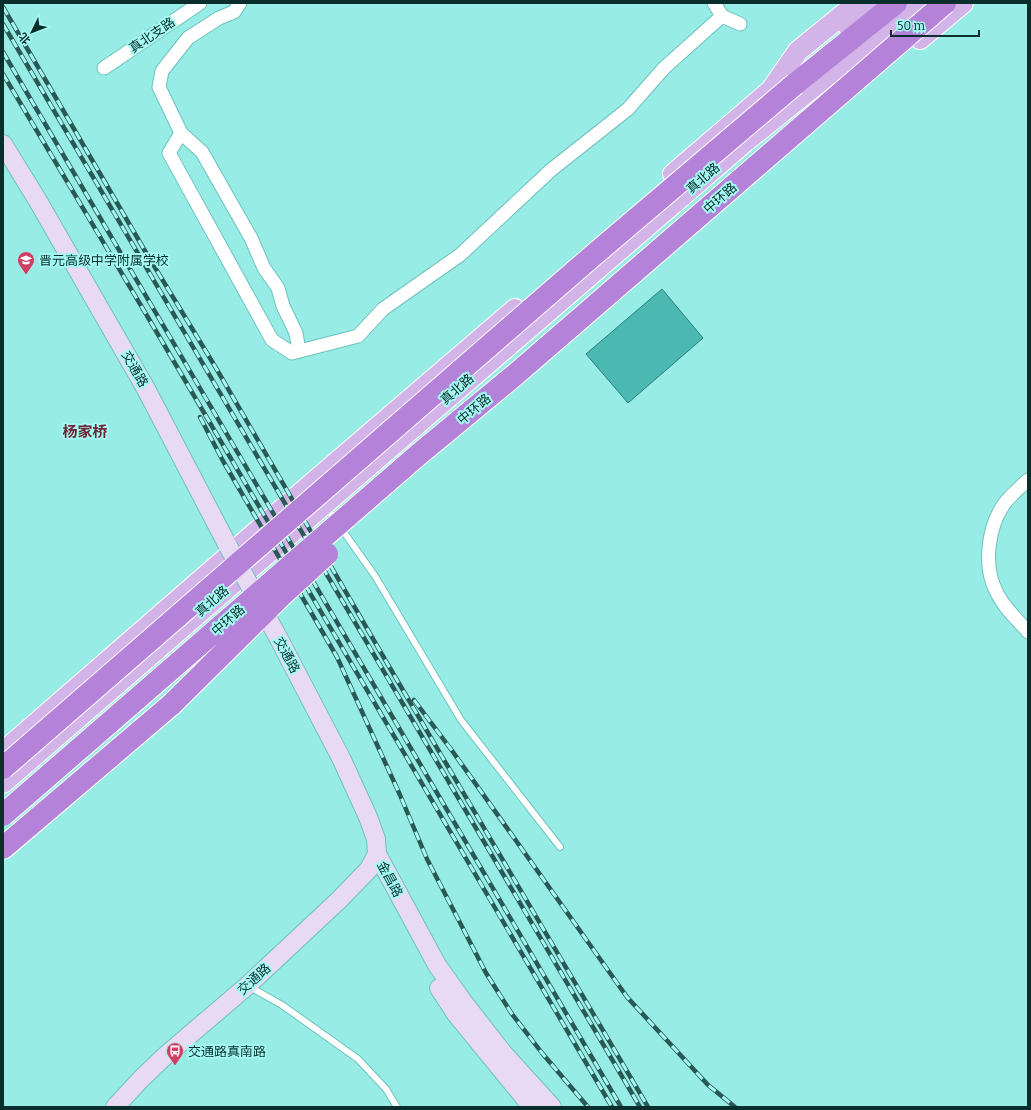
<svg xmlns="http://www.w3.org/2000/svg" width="1031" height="1110" font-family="Bitter,'Noto Sans SC',serif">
  <rect width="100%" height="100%" fill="#97ece6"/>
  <!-- building -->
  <path fill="#4cb8b2" stroke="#27817c" d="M662,289L703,338L628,403L586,354Z"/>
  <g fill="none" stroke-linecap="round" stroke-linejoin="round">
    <!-- lane casing -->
    <g stroke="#6ec2bc" stroke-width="8">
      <path id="lane" d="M326,507L375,576L461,720L560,847
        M250,987L282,1005L358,1059L386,1089L397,1107"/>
    </g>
    <!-- street casing -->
    <g stroke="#6ec2bc" stroke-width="15">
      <path id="street" d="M240,3L234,12L219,18L188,38L162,71L159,87L181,133L169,153L272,340L292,353L358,336L383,309L460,255L551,170L628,109L664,68L722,16L714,3
        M722,16L740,24
        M104,68L200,3
        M181,133L202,152L251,238L264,268L278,288L283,306L296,333L299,351
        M1028,480C1019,488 1011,495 1004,504C988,527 983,566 996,591C1003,607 1017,619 1028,632"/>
    </g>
    <!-- secondary casing -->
    <g stroke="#6ec2bc" stroke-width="20">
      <path id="secondary" d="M3,144L38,201L146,389L228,546
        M377,854L437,965L464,1003L503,1053L552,1107
        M439,988L456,1014L532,1107
        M115,1107L141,1079L165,1056L247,986L339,900L369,869L377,854L376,839L368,817L342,760L279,639"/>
    </g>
    <!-- primary casing -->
    <g stroke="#fff" stroke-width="22">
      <path id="primary" d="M848,26L876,3
        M920,39L963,3
        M673,174L771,90L798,51L857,3
        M3,752L318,478L515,309
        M3,783L334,496L745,142L918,3"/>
    </g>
    <!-- highway casing -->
    <g stroke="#fff" stroke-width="24">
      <path id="highway" d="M795,84L896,3
        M3,848L172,704"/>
    </g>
    <!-- lane -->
    <use href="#lane" stroke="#fff" stroke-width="6"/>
    <!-- street -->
    <use href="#street" stroke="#fff" stroke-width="13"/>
    <!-- secondary -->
    <use href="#secondary" stroke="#e9daf4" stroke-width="18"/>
    <!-- primary -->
    <use href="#primary" stroke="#d3b4e9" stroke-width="20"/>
    <!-- highway -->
    <use href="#highway" stroke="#b582da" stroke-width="22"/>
    <!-- rail casing -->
    <g stroke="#295855" stroke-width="4.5">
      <path id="rail" d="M3,7L145,251L216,368L387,663L648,1107
        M3,24L640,1107
        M3,52L621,1107
        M3,74L146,314L612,1107
        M200,417L223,461L337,657L400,795L427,859L486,973L512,1014L542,1053L588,1107
        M414,700L453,752L627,997L708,1085L735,1107"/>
    </g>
    <!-- rail -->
    <use href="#rail" stroke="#a4f9f3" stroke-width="3" stroke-dasharray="9" stroke-linecap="butt"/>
    <!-- secondary-bridge casing -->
    <g stroke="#6ec2bc" stroke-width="20" stroke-linecap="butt">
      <path id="secondary-bridge" d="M228,546L279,639"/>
    </g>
    <!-- highway-bridge casing -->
    <g stroke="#fff" stroke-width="24" stroke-linecap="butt">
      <path id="highway-bridge" d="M172,704L281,596L327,554
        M3,768L596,253L795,84
        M3,815L418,455L516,374L945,3"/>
    </g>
    <!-- secondary-bridge -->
    <use href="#secondary-bridge" stroke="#e9daf4" stroke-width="18"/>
    <!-- highway-bridge -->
    <use href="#highway-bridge" stroke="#b582da" stroke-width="22"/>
  </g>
  <!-- icons -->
  <defs>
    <g id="school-pin" transform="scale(0.9)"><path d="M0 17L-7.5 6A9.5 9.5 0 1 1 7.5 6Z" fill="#cf3f63" stroke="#a4f9f3"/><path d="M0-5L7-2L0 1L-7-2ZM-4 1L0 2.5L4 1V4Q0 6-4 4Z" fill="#fff"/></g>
    <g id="bus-pin" transform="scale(0.9)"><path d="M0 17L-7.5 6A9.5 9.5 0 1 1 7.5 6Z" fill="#cf3f63" stroke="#a4f9f3"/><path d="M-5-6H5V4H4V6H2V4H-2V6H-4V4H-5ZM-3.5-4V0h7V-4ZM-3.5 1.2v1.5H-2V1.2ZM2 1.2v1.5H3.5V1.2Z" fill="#fff"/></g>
  </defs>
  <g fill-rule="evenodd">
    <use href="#school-pin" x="26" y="260"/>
    <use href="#bus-pin" x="175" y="1051"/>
  </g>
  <g text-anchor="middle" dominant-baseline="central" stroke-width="4" stroke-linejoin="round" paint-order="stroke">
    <!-- street labels -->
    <g font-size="13" fill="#092e2c" stroke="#a4f9f3">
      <text transform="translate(152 35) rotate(-34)">真北支路</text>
      <text transform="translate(703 178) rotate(-41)">真北路</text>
      <text transform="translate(720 198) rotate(-41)">中环路</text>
      <text transform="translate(135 369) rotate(60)">交通路</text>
      <text transform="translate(457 389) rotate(-41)">真北路</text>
      <text transform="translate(474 409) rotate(-40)">中环路</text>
      <text transform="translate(212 601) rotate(-41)">真北路</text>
      <text transform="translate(228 620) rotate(-41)">中环路</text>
      <text transform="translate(287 655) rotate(62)">交通路</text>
      <text transform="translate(390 879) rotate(62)">金昌路</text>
      <text transform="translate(254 979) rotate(-42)">交通路</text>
    </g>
    <!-- poi labels -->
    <g font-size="13" fill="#092e2c" stroke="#a4f9f3" text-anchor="start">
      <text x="39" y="260">晋元高级中学附属学校</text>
      <text x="188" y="1051">交通路真南路</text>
    </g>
    <!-- quarter labels -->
    <g font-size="15" font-weight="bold" fill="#6d2736" stroke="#a4f9f3">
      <text x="85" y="432">杨家桥</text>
    </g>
  </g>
  <!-- border -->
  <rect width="1031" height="1110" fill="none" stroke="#092e2c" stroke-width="8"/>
  <!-- north arrow -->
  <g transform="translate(32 32) rotate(227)" stroke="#a4f9f3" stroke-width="3" paint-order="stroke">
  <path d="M0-3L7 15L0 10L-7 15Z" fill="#092e2c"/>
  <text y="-6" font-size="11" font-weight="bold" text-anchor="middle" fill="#092e2c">北</text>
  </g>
  <!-- scale -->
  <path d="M891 30v6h88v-6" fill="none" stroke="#092e2c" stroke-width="2"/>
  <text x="897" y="30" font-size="12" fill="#092e2c" stroke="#a4f9f3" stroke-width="3" paint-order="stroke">50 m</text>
</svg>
